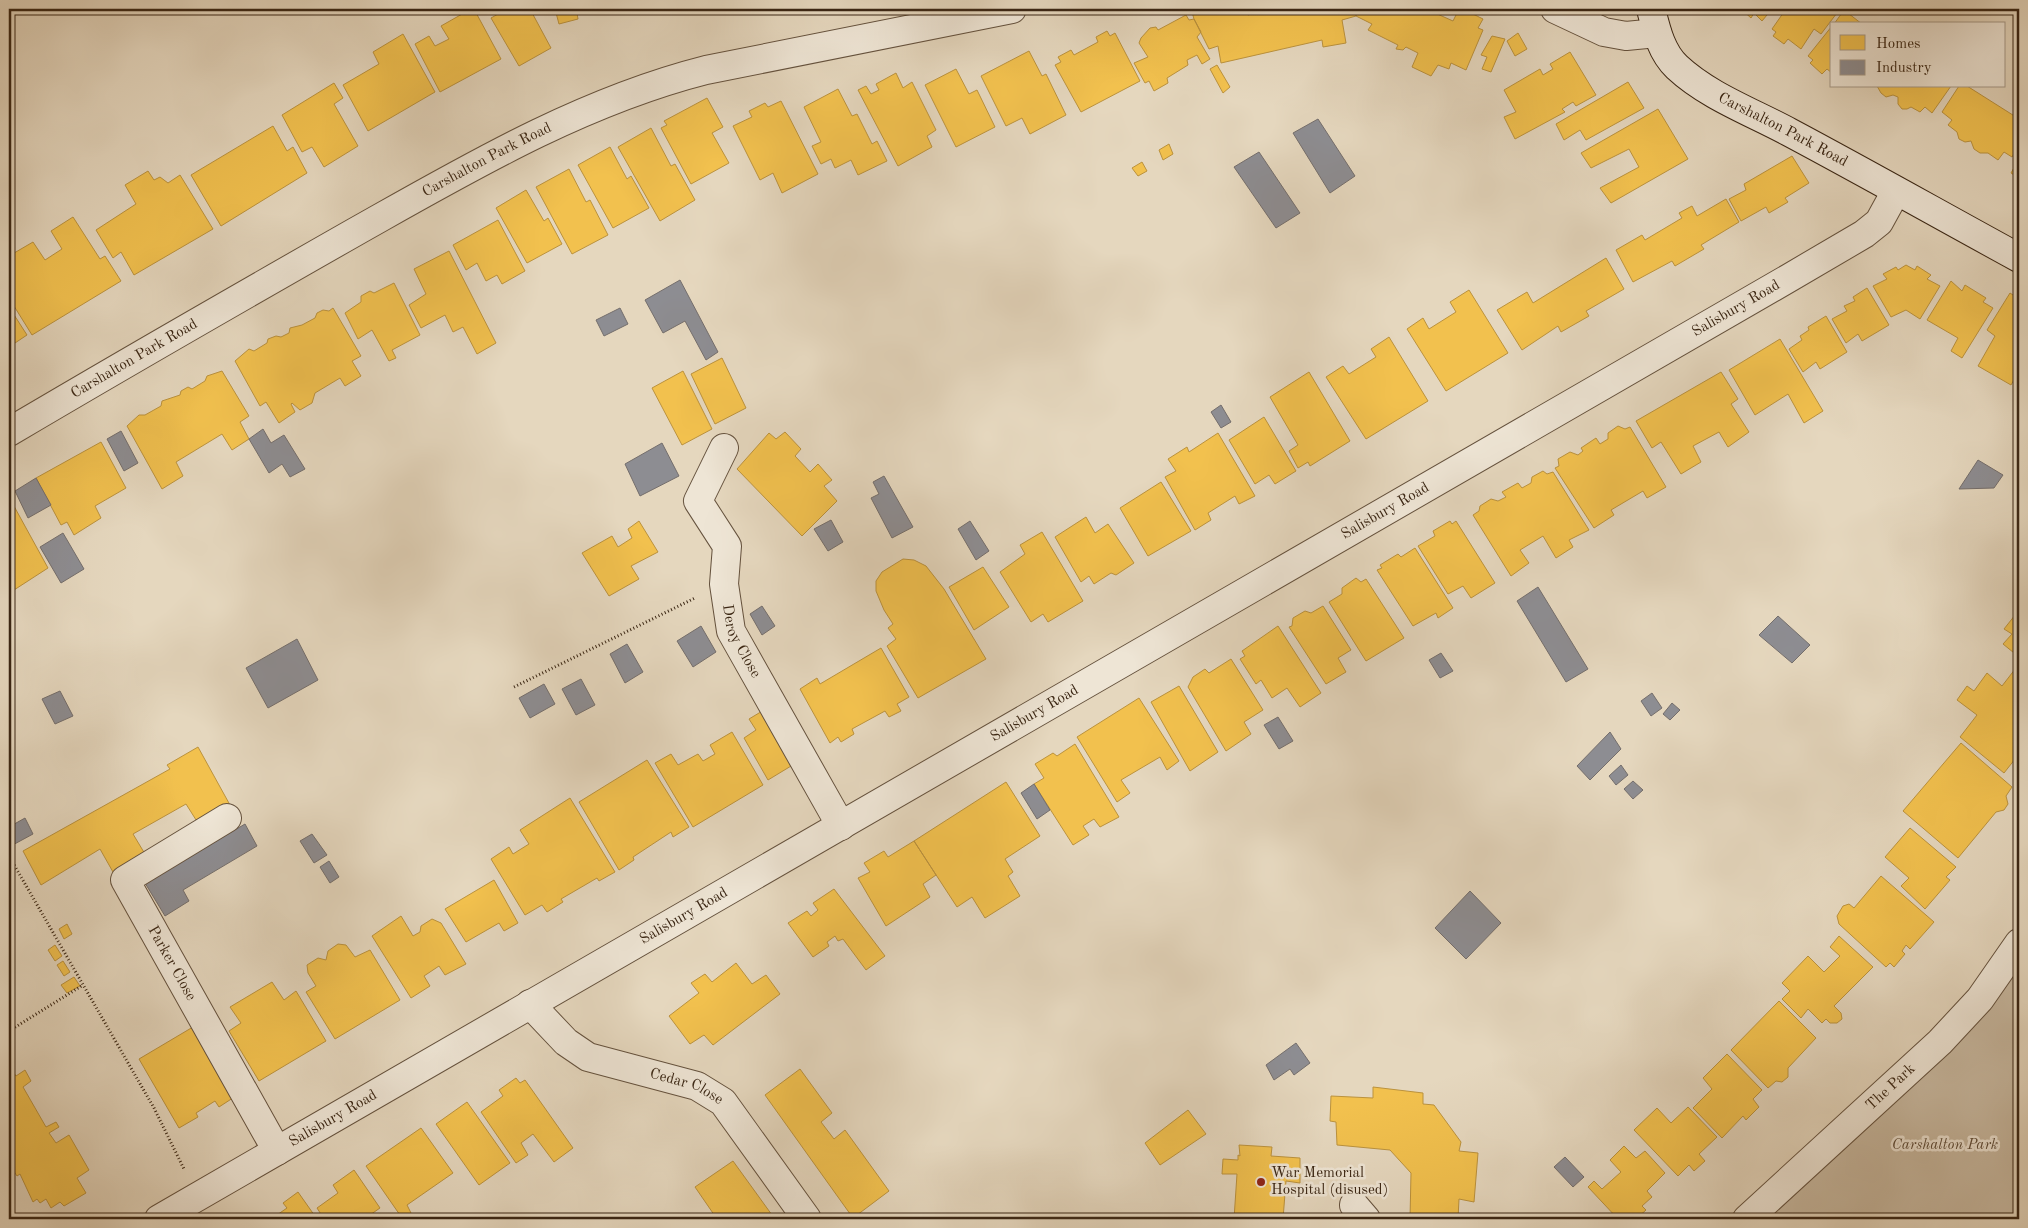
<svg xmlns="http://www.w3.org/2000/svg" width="2028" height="1228" font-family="'Old Standard TT',serif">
  <rect width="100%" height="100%" fill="#e5d7be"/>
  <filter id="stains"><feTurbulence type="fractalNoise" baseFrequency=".004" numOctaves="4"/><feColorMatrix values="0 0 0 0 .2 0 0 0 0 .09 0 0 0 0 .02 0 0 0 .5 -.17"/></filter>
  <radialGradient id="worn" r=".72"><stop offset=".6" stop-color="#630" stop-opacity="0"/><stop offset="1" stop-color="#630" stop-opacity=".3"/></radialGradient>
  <!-- green -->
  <path fill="#c8b9a1" stroke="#81705a" d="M2019,957V1219H1755Z"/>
  <!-- homes -->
  <path fill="#f2c14e" stroke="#bb923d" d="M471,9H474L501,59L440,92L415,44L429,36L435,46L449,39L441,26Z
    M507,9H530L551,48L519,66L491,18Z
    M555,9H588V10L577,13L578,19L559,24Z
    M1203,9H1246L1248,15L1271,9H1357L1356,16L1342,20L1346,43L1323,47L1322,40L1221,63L1218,46L1209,49L1194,19L1192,12Z
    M1357,9H1426L1453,21L1459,9H1463L1483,19L1478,28L1483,30L1466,70L1451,63L1449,69L1438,65L1431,76L1412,67L1418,53L1406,47L1403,50L1396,49L1398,45L1368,30L1372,24L1356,16Z
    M1741,9H1772L1762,21L1754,13L1751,18Z
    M1786,9H1840L1821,34L1814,29L1801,49L1788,39L1784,44L1773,36L1776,32L1772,29Z
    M1844,10L1862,24H1834Z
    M1186,15L1189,20L1194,19L1201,32L1197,37L1210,59L1202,64L1197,55L1187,60L1188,65L1167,78L1168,83L1154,91L1149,81L1145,83L1134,63L1148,57L1139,43L1141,38L1150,28L1156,27L1158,30Z
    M1832,26V73L1827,69L1822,74L1810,63L1813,60L1808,56Z
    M1107,31L1110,36L1115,33L1140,81L1081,112L1055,65L1061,62L1058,57L1071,50L1074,55L1098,42L1096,37Z
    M1518,33L1527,49L1515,56L1507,41Z
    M403,34L435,92L368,131L343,85L379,64L373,52Z
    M1492,36L1505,39L1491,72L1482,69L1487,57L1481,55Z
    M1029,51L1042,76L1046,74L1066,115L1030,134L1022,118L1006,126L981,76Z
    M1570,52L1596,95L1576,106L1573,102L1562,109L1565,112L1515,139L1504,117L1516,112L1504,90L1540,69L1543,75L1553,69L1550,64Z
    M1217,65L1230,87L1223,93L1210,69Z
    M956,69L969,94L977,90L995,127L956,147L925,85Z
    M896,73L903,88L912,82L936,130L927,136L932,147L898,166L858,90L866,86L871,94L879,90L876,84Z
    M1628,82L1644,108L1586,140L1580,130L1564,140L1556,124Z
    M334,83L343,98L334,104L358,146L324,167L312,147L302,152L282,115Z
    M1877,86H1951L1932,113L1925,107L1920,112L1911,107L1907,109H1902L1898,104V97L1893,95L1886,97L1881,93Z
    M1959,86H1967L2016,117L2019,112V145L2012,157L2004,152L1998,160L1988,153H1980L1974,149L1971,141L1965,142L1959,139L1957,132L1948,125L1952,120L1942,112Z
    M838,89L852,116L857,114L872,144L877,141L887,161L858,175L851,160L835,168L831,159L821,164L812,146L821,142L804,107Z
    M707,98L723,127L712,133L729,163L691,184L661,128L667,125L664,121Z
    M781,101L818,174L782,193L773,173L760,180L733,126L752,117L749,111L765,103L768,107Z
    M1658,109L1688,159L1611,203L1600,188L1639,167L1629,149L1591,168L1581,153Z
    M273,126L287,151L293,147L307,173L221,226L191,175Z
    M651,128L671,166L675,164L695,200L660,221L618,147Z
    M1169,144L1173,154L1163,160L1159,150Z
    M610,147L627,179L631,176L649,208L613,228L578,165Z
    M1792,156L1809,183L1785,198L1788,202L1769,213L1766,207L1741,221L1729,199L1746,190L1744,184Z
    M2019,159V178L2011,173Z
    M1142,162L1147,171L1138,176L1132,168Z
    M569,169L586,202L590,200L608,235L572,254L536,187Z
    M148,171L154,180L160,177L168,183L180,175L213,229L134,275L121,252L113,258L96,230L136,204L125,185Z
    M526,190L544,221L548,218L562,244L527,263L496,208Z
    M1726,199L1739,222L1701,245L1704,249L1675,266L1672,261L1633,282L1616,250L1642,235L1645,240L1682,218L1679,213L1692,206L1697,216Z
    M73,217L100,259L105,256L121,281L32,335L9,298V256L33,242L45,260L62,249L51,231Z
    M498,220L525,271L502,284L497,275L486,281L477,263L466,270L453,245Z
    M449,251L496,343L477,354L463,327L453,332L445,315L421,328L409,305L426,294L414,269Z
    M1606,258L1624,289L1586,311L1589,316L1561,332L1558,326L1522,350L1497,310L1527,292L1533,303Z
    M1906,265L1915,270L1917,266L1931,275L1927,279L1940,286L1920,319L1906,310L1891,317L1873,286L1887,279L1883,274L1896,267L1898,270Z
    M1951,281L1962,291L1965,285L1986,298L1983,302L1993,308L1962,358L1951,351L1958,338L1927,320Z
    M394,283L420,335L392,350L396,358L389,361L372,330L358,339L345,313L361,302V296L370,291L374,293Z
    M1867,288L1889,325L1862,341L1858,334L1846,343L1832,319L1847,311L1844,306L1855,301L1853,297Z
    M1469,290L1508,353L1446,391L1407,329L1423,318L1429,329L1456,312L1450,302Z
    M2010,293L2019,299V371L2011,385L1978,366L1995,336L1987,330Z
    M9,307L27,335L9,347Z
    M333,308L361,356L352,361L361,376L345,386L340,378L315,393L312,403L300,410L292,403L291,404L295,412L279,423L266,402L260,406L235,361L249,349L254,351L267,343L268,339L276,336L281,337L289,333L290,328L302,325L315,318L317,313L323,310L329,311Z
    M1826,316L1847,352L1820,369L1816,362L1803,372L1789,349L1802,340L1800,336L1809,330L1808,327Z
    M1389,337L1428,401L1366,439L1326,377L1343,366L1349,374L1376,357L1371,349Z
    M1780,339L1823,411L1804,423L1788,394L1755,415L1729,370Z
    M722,358L746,408L715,424L691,374Z
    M222,371L249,416L240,422L249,439L232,450L222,434L176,462L183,476L162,489L127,426L139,415H145L161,406L162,401L180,395L181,391L188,387L192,389L205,381L207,376Z
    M683,371L712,429L682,445L652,388Z
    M1309,372L1350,441L1310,466L1308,462L1298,468L1289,451L1298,445L1270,397Z
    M1721,372L1738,399L1731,404L1749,432L1728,447L1719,432L1693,446L1701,462L1681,474L1661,442L1652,448L1636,421Z
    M1264,417L1296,471L1275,484L1269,475L1255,484L1229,440Z
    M1618,426L1625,429L1630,427L1666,487L1647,498L1643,491L1611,510L1614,515L1594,528L1555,468L1559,466L1558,459L1570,452L1578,455L1583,451L1581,448L1596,438L1600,444L1608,439V433Z
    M785,432L801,449L795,456L810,472L818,464L832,480L824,486L837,501L802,536L737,469L769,433L776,439Z
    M1218,433L1255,496L1239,504L1235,496L1208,513L1211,520L1195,530L1165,477L1176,471L1168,459L1187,447L1189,452Z
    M101,442L126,488L95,506L101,518L74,535L67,522L61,525L36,478Z
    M1543,471L1547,474L1553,472L1589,530L1569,540L1573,547L1556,558L1543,536L1520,550L1529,563L1511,576L1473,515L1479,511L1480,506L1491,499L1498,501L1506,497L1502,492L1518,483L1522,488L1531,483L1532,477Z
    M1161,482L1191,531L1148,556L1120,508Z
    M9,497L48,568L14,590L9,581Z
    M1086,517L1095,533L1108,524L1134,563L1116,575L1111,573L1094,584L1089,576L1081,582L1055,537Z
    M639,521L658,552L631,566L639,579L609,596L582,553L612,536L618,547L632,538L628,529Z
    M1450,521L1452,524L1456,521L1495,583L1471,598L1463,586L1448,594L1418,546L1435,536L1433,531Z
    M1042,532L1083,601L1048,622L1043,614L1031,622L1000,572L1025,554L1020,545Z
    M1415,548L1453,608L1438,618L1436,613L1413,626L1377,570L1382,568L1380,565L1398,554L1401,557Z
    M903,559L914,560L926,566L944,589L986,659L918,698L887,646L896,639L888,628L893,624L884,610L876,591V581L882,572Z
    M983,567L1009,607L974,630L949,587Z
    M1356,578L1361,582L1366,579L1404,638L1366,661L1329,602L1342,594V588Z
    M1323,606L1351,650L1338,658L1346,672L1326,684L1289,627L1292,626L1293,618L1305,611L1311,613Z
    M2019,610V657L2003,644L2012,634L2004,629Z
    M1278,626L1321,693L1300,707L1287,688L1272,698L1261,680L1256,684L1240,659L1245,656L1242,651Z
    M881,648L909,697L897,704L901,711L889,717L885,711L852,729L854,734L841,742L838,737L830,743L800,689L817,678L820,684Z
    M1231,659L1263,710L1244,722L1251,734L1226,751L1188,687L1193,677L1205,669L1209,673Z
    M2019,664V754L2004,773L1960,737L1977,715L1957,700L1967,686L1974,691L1987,673L2002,686Z
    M1179,686L1218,752L1190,771L1151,702Z
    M1139,698L1179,761L1167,770L1160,757L1121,780L1130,793L1117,802L1077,737Z
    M764,710L796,763L768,780L744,738L756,730L749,719Z
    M732,732L763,785L693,827L655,763L671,754L678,765L698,754L703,761L715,754L710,745Z
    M1961,743L2012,787L2006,796L2008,804L2004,810L1996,812L1958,858L1903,811Z
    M1075,744L1119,817L1100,827L1094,819L1083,826L1089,835L1073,845L1034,784L1044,778L1035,764L1053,753L1057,756Z
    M198,747L230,805L198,823L186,804L133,834L145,854L113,872L100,849L41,885L23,851L170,769L167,765Z
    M647,760L689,827L673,837L671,832L633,857L634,860L619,870L579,802Z
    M1006,782L1040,836L1005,859L1013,872L1008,876L1020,896L985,918L972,897L957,907L914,841Z
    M570,798L615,872L599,881L597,878L561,899L563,902L547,912L542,905L525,915L491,859L509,847L513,854L529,844L520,830Z
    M1910,828L1956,867L1946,877L1950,880L1925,909L1901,886L1909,878L1885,857Z
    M914,841L936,875L923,884L930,897L886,926L858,878L870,872L864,863L884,851L888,857Z
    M1881,876L1934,922L1910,949L1906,945L1902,951L1905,954L1894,967L1890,963L1886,967L1839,924L1837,916L1843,906L1849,904L1854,908Z
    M494,880L518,923L504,931L499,923L466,942L445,909Z
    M834,889L885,956L866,970L843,939L838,941L835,936L827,942L829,946L813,957L788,923L807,911L811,916L818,910L813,903Z
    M401,916L413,936L420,932L421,926L432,919L441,923L466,964L445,975L439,966L424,976L430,986L411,998L372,936Z
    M67,924L72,934L64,939L59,929Z
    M1839,936L1873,967L1834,1006L1841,1013L1842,1019L1837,1023H1830L1826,1019L1822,1023L1808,1009L1801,1018L1782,999L1790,991L1782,983L1808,956L1824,972L1840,956L1830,947Z
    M338,944L346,945L355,957L370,950L400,1000L335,1039L306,992L316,986L308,973L307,965L318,958L326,960L328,951Z
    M55,945L62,956L55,961L48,950Z
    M63,961L70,972L64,976L57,965Z
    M736,963L752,984L766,975L780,994L713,1045L704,1035L690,1044L669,1016L699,993L691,983L705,974L712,982Z
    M74,977L80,986L67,993L61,985Z
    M272,982L284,1000L296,991L326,1041L259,1081L229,1031L241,1023L230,1007Z
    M1779,1001L1816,1038L1788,1068V1077L1782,1082L1776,1081L1768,1088L1731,1050Z
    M198,1024L239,1094L219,1107L215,1101L196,1113L198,1117L179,1128L139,1059Z
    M1727,1054L1762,1090L1753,1099L1759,1107L1746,1120L1743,1116L1722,1138L1693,1108L1712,1089L1703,1078Z
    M9,1065L16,1076L25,1070L31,1081L23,1087L46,1127L56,1122L59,1127L49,1133L56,1143L69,1135L89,1170L77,1178L86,1193L64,1206L60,1202L51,1208L46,1199L40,1203L37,1199L33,1202L20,1174L17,1176L9,1164L11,1160L9,1156Z
    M800,1069L832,1113L821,1122L834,1139L845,1130L889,1191L853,1218L765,1095Z
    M516,1078L520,1083L525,1080L573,1148L554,1162L533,1134L521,1143L528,1155L516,1163L481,1112L503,1096L499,1090Z
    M1373,1087L1423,1093V1104L1434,1105L1461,1142L1459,1151L1478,1153L1474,1202L1459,1199L1458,1219H1410L1411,1173L1390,1150L1337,1145L1336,1122L1330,1121L1331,1096L1373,1098Z
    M467,1102L510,1163L479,1185L436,1124Z
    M1688,1107L1717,1137L1699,1154L1705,1161L1694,1171L1689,1165L1678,1176L1634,1130L1657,1108L1671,1123Z
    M1188,1110L1206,1134L1160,1165L1145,1143Z
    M421,1128L453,1173L407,1205L411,1213L402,1218L366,1166Z
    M1239,1145L1272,1147L1271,1156L1300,1158V1183L1286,1181L1283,1219H1234L1237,1174H1222L1223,1159L1238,1160V1155L1240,1156Z
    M1624,1146L1636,1158L1645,1151L1665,1173L1647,1191L1652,1197L1642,1206L1646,1210L1636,1219H1618L1588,1187L1594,1181L1602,1189L1621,1172L1610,1160Z
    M733,1161L772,1215L766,1219H717L695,1187Z
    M354,1170L380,1208L364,1219H324L317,1208L338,1193L333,1185Z
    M298,1192L317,1219H263L271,1214L274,1217L287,1208L283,1203Z"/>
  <!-- industry -->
  <path fill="#8d8d92" stroke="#746e6c" d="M1318,119L1355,176L1330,193L1293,133Z
    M1259,152L1300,213L1276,228L1234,167Z
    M680,280L718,352L706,360L685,321L663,333L645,300Z
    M620,308L628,324L604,336L596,320Z
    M1221,405L1231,422L1221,428L1211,412Z
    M263,429L271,443L284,435L305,469L290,477L282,464L269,473L249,439Z
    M121,431L138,463L124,471L107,439Z
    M662,443L679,476L640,496L625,464Z
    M1978,460L2003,475L1994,488L1959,489Z
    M884,476L913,527L892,538L871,498L879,494L873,482Z
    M36,478L51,505L28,518L15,491Z
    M831,520L843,542L828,551L814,529Z
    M970,521L989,551L976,560L958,529Z
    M63,533L84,569L61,583L40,547Z
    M1538,587L1588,669L1566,682L1517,601Z
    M762,606L775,626L762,635L750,614Z
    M1778,616L1810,645L1792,663L1759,635Z
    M701,626L716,652L693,667L677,641Z
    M297,639L318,680L268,708L246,668Z
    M627,644L643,672L625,683L610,654Z
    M1441,653L1453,671L1440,678L1429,660Z
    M581,679L595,705L576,715L562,689Z
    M544,684L555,704L530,718L519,698Z
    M60,691L73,716L55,724L42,699Z
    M1652,693L1662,708L1651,716L1641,701Z
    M1672,703L1680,710L1670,720L1663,714Z
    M1278,717L1293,741L1279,749L1264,725Z
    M1610,732L1621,749L1590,780L1577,766Z
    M1621,765L1628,775L1616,785L1609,776Z
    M1633,781L1643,790L1633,799L1624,789Z
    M1034,784L1050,810L1037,819L1021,793Z
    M25,818L33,834L9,847V827Z
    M245,824L257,846L183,890L189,901L165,916L145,883Z
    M312,834L327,855L314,863L300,841Z
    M329,861L339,877L330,883L320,867Z
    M1470,891L1501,923L1466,959L1435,928Z
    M1296,1043L1310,1063L1294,1075L1290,1069L1274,1080L1266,1065Z
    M1565,1157L1584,1177L1573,1187L1554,1167Z"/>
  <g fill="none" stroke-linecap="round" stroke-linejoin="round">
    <!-- minor casing -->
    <g stroke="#65523e" stroke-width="30">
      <g id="minor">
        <path d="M1555,9L1604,32L1626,36L1657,33"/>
        <path id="s1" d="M9,432C124,364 239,298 355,232C467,169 580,102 706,70L1012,9"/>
        <path id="s2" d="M724,448L698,501L727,546L724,584L731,631L841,826"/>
        <path id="s3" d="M227,818L125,880L277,1151"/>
        <path id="s4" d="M530,1004L566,1042L588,1057L697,1086L723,1102L807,1219"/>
        <path d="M1354,1205L1366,1219"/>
        <path id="s5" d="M159,1219L1789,278L1864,234L1879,222L1896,191"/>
        <path id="s6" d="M1747,1219L1940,1042L1980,999L2019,943"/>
      </g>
    </g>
    <!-- secondary casing -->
    <g stroke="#3a2614" stroke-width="30">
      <g id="secondary">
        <path id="s7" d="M1651,9C1656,29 1661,52 1677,67C1708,96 1752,112 1789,132C1866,173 1942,216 2019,258"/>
      </g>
    </g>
    <!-- path -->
    <path stroke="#3a2614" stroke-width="3" stroke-dasharray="1 2.5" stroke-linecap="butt" d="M514,687L695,598
      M9,856L154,1108L184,1169
      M9,1031L83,985"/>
    <!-- minor -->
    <use href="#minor" stroke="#eee5d5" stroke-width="28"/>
    <!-- secondary -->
    <use href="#secondary" stroke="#eee5d5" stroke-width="28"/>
  </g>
  <!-- markers -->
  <circle fill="#8f2418" stroke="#eee5d5" stroke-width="2" cx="1261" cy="1182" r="5"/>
  <g text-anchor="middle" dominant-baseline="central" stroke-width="5" stroke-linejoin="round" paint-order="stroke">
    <!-- street labels -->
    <g font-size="15" fill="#3a2614" stroke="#eee5d5">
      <text stroke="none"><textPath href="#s7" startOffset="188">Carshalton Park Road</textPath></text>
      <text stroke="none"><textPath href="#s1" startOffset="550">Carshalton Park Road</textPath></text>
      <text stroke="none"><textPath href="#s5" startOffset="1821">Salisbury Road</textPath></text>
      <text stroke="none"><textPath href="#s1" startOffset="145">Carshalton Park Road</textPath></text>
      <text stroke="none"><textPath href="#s5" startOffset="1416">Salisbury Road</textPath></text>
      <text stroke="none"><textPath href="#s2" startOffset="211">Deroy Close</textPath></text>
      <text stroke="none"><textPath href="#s5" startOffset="1011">Salisbury Road</textPath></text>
      <text stroke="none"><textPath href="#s5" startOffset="606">Salisbury Road</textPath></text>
      <text stroke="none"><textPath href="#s3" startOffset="215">Parker Close</textPath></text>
      <text stroke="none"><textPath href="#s6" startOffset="195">The Park</textPath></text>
      <text stroke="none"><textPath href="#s4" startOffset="182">Cedar Close</textPath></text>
      <text stroke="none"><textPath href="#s5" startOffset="201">Salisbury Road</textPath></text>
    </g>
    <!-- park labels -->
    <g font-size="15" font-style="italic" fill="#5e4b37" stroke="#eee5d5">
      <text x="1945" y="1145">Carshalton Park</text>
    </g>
    <!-- poi labels -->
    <g font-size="15" fill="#3a2614" stroke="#eee5d5" text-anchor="start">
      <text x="1271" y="1173">War Memorial<tspan x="1271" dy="17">Hospital (disused)</tspan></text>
    </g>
  </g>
  <!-- margin -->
  <rect width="2028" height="1228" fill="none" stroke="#e5d7be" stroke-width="30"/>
  <rect x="10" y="10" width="2008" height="1208" fill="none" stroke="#3a2614" stroke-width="2.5"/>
  <rect x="15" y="15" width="1998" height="1198" fill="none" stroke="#3a2614"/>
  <!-- legend -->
  <rect x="1830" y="22" width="175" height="65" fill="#eee5d5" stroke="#a69988"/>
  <rect x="1840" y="35" width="25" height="15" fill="#f2c14e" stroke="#a69988"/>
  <text x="1876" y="48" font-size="15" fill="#3a2614">Homes</text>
  <rect x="1840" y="60" width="25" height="15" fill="#8d8d92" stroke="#a69988"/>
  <text x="1876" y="72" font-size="15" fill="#3a2614">Industry</text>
  <rect width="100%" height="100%" filter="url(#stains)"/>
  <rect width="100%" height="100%" fill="url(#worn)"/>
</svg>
